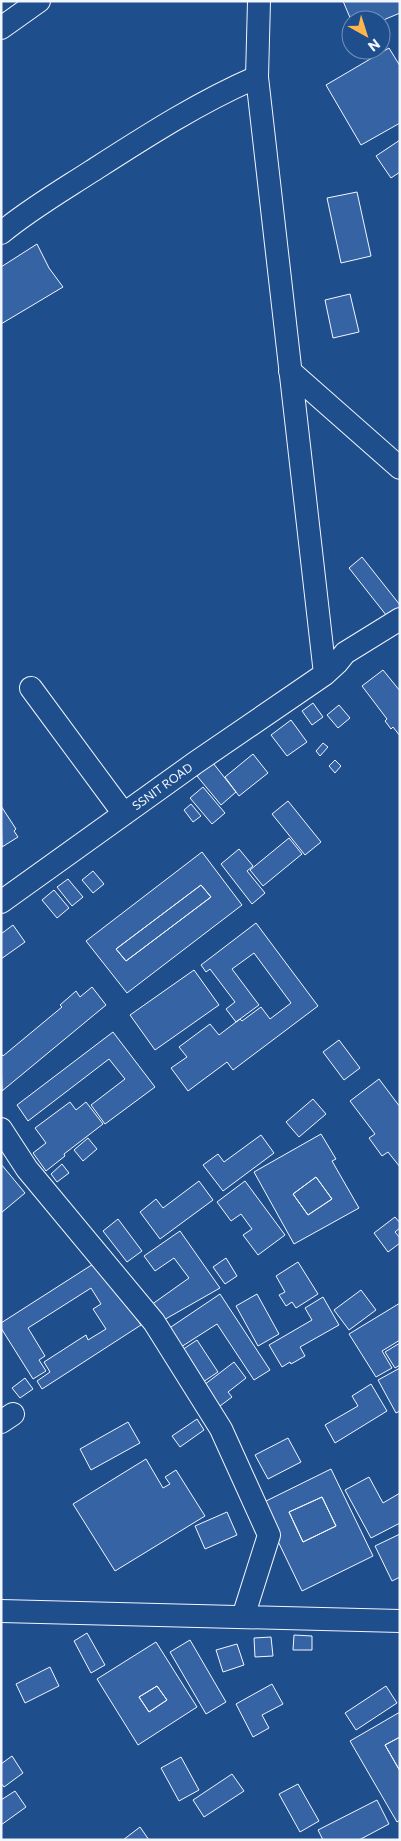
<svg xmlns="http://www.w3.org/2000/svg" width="401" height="1841" font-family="Commissioner,sans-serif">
  <rect width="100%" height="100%" fill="#1f4e8c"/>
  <!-- building -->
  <path fill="#3563a3" stroke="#f2f6ff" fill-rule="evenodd" d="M343,1H400V13L381,21L351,20Z
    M389,48L400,66V123L361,145L326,85Z
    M400,140V172L391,178L376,156Z
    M357,192L371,256L341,263L327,198Z
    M37,244L49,268L63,287L1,324V267Z
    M350,294L359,332L333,338L325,300Z
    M362,557L400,605V613L390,620L349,568Z
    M383,670L400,691V736L393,727L391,729L385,721L387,719L362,686Z
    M313,703L323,717L312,725L302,711Z
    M339,705L350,718L338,728L327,715Z
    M291,720L307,742L287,756L271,735Z
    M323,743L328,747L320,756L316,751Z
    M253,754L268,773L239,796L225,777Z
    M335,760L341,766L335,773L329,766Z
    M213,763L236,792L221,805L197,776Z
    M203,787L225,813L212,824L190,798Z
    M288,801L321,842L305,855L272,814Z
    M191,804L201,816L193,822L184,810Z
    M1,806L16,829L14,831L18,837L2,847Z
    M289,838L302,854L263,886L250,870Z
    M239,849L253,866L247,871L265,893L252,904L221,864Z
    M202,852L242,905L127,993L86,941ZM201,885L211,897L126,961L116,949Z
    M93,871L104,884L93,893L82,880Z
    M68,879L83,897L72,906L57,887Z
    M201,885L211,897L126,961L116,949Z
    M54,890L69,908L57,918L42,900Z
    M256,923L318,1006L233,1070L227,1062L188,1091L171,1068L187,1057L179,1047L210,1024L219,1035L240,1019L242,1021L261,1007L270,1019L291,1003L254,953L232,969L259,1005L236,1022L226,1009L235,1002L210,969L206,972L201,965Z
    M13,925L25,942L1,959V934Z
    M194,970L219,1005L155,1050L130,1015Z
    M92,987L106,1005L2,1091L1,1053L3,1056L62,1007L60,1005L76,991L80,997Z
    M113,1032L155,1087L105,1124L91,1105L125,1079L109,1059L28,1121L17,1105Z
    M339,1040L360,1068L344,1080L323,1052Z
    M379,1079L400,1107V1167L388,1152L382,1156L369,1138L375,1134L350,1101Z
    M313,1099L326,1114L299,1137L286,1122Z
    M70,1102L76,1110L86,1102L103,1124L64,1154L65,1156L46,1171L33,1153L46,1143L35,1128Z
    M321,1134L336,1159L332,1161L359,1208L294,1244L254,1172ZM316,1177L332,1199L308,1215L293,1194Z
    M261,1135L274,1153L223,1191L203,1165L218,1154L224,1162Z
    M88,1138L97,1149L83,1161L74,1150Z
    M1,1164L25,1193L1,1213Z
    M62,1164L69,1173L57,1182L51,1174Z
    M316,1177L332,1199L308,1215L293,1194Z
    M199,1181L213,1200L160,1239L140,1212L156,1199L163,1208Z
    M245,1181L285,1235L258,1255L243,1235L252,1229L241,1214L231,1221L217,1202Z
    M395,1217L400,1223V1228L395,1232L400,1238V1243L388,1252L374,1233Z
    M118,1219L142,1251L127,1262L103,1231Z
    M180,1231L220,1288L162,1321L151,1305L189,1278L174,1258L155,1271L144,1256Z
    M226,1258L237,1276L225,1284L213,1267Z
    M101,1259L107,1274L141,1325L42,1389L37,1381L50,1372L44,1362L86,1335L88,1340L106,1329L93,1309L101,1304L91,1288L28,1328L45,1356L39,1360L46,1371L33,1379L1,1328V1323Z
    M298,1262L318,1294L296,1308L292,1302L286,1306L279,1295L285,1292L276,1276Z
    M361,1290L376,1310L349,1330L334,1310Z
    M220,1294L270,1370L254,1380L217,1324L181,1347L168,1329Z
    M257,1294L279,1334L258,1346L236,1306Z
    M323,1297L339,1325L300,1347L305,1356L291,1364L290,1362L282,1367L269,1345L312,1320L305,1308Z
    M400,1303V1340L382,1351L392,1368L376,1377L349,1334Z
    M197,1340L218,1372L197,1386L176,1354Z
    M400,1343V1365L395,1368L385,1352Z
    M234,1362L246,1378L228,1392L232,1397L220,1406L204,1385Z
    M400,1368V1411L396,1413L378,1380Z
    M25,1378L33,1389L20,1398L12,1388Z
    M371,1384L387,1411L335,1443L325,1425L358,1406L352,1396Z
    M197,1419L204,1430L180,1447L172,1436Z
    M128,1422L140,1443L91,1470L80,1449Z
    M288,1438L301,1462L268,1479L255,1455Z
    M146,1459L163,1488L170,1484L165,1477L176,1470L205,1516L115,1571L73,1504Z
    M331,1469L373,1556L302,1591L260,1504ZM322,1497L336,1526L303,1542L289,1512Z
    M369,1477L383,1503L400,1493V1523L371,1538L345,1490Z
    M322,1497L336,1526L303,1542L289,1512Z
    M227,1512L237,1535L205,1549L195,1526Z
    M400,1534V1577L392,1581L375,1546Z
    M87,1633L105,1665L91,1673L74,1641Z
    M294,1635L312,1636V1650H293Z
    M271,1637L273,1656L255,1657L254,1638Z
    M190,1640L226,1702L206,1714L170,1652Z
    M156,1642L197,1707L138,1745L97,1679ZM157,1686L167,1700L149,1712L139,1697Z
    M237,1644L244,1665L223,1672L216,1650Z
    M50,1667L59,1686L25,1703L16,1684Z
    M272,1684L283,1704L262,1715L269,1728L253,1737L236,1704Z
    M157,1686L167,1700L149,1712L139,1697Z
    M386,1686L397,1703L356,1730L345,1713Z
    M400,1712V1737L385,1745L400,1771V1820L397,1822L350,1741Z
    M400,1737V1771L385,1745Z
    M12,1756L23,1773L4,1787L1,1783V1764Z
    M181,1757L199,1790L179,1801L161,1768Z
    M232,1774L244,1791L204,1817L193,1800Z
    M298,1784L319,1821L300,1832L279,1794Z
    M15,1791L26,1807L1,1825V1800Z
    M377,1800L389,1824L359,1840H323L318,1830Z
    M140,1827L149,1840H123Z"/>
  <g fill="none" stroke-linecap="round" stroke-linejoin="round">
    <!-- minor casing -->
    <g stroke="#f2f6ff" stroke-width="24">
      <path id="minor" d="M259,1L257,77L325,674
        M1,28L39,1
        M1,233C30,209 61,191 92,171C145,137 199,102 257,77
        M290,371L400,468
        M31,688L124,814
        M1,902L195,763L325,674L337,663L345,653L400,619
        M1,1129L27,1169L154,1322L221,1429L269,1535L243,1617
        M1,1422L13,1414
        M1,1611L400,1621"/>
    </g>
    <!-- minor -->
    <use href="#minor" stroke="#1f4e8c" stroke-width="22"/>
  </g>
  <g text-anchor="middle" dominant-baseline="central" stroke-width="4" stroke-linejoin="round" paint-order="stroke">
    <!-- street labels -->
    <g font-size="12" fill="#f2f6ff" stroke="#1f4e8c">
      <text transform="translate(162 786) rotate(-36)">SSNIT ROAD</text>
    </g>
  </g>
  <!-- border -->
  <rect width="401" height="1841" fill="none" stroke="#f2f6ff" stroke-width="5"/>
  <!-- north arrow -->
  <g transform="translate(366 35) rotate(141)"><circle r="24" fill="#1f4e8c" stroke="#7391ba"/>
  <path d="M0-4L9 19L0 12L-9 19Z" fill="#ffb74d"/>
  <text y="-8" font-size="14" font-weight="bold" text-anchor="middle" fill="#f2f6ff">N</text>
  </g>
</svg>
